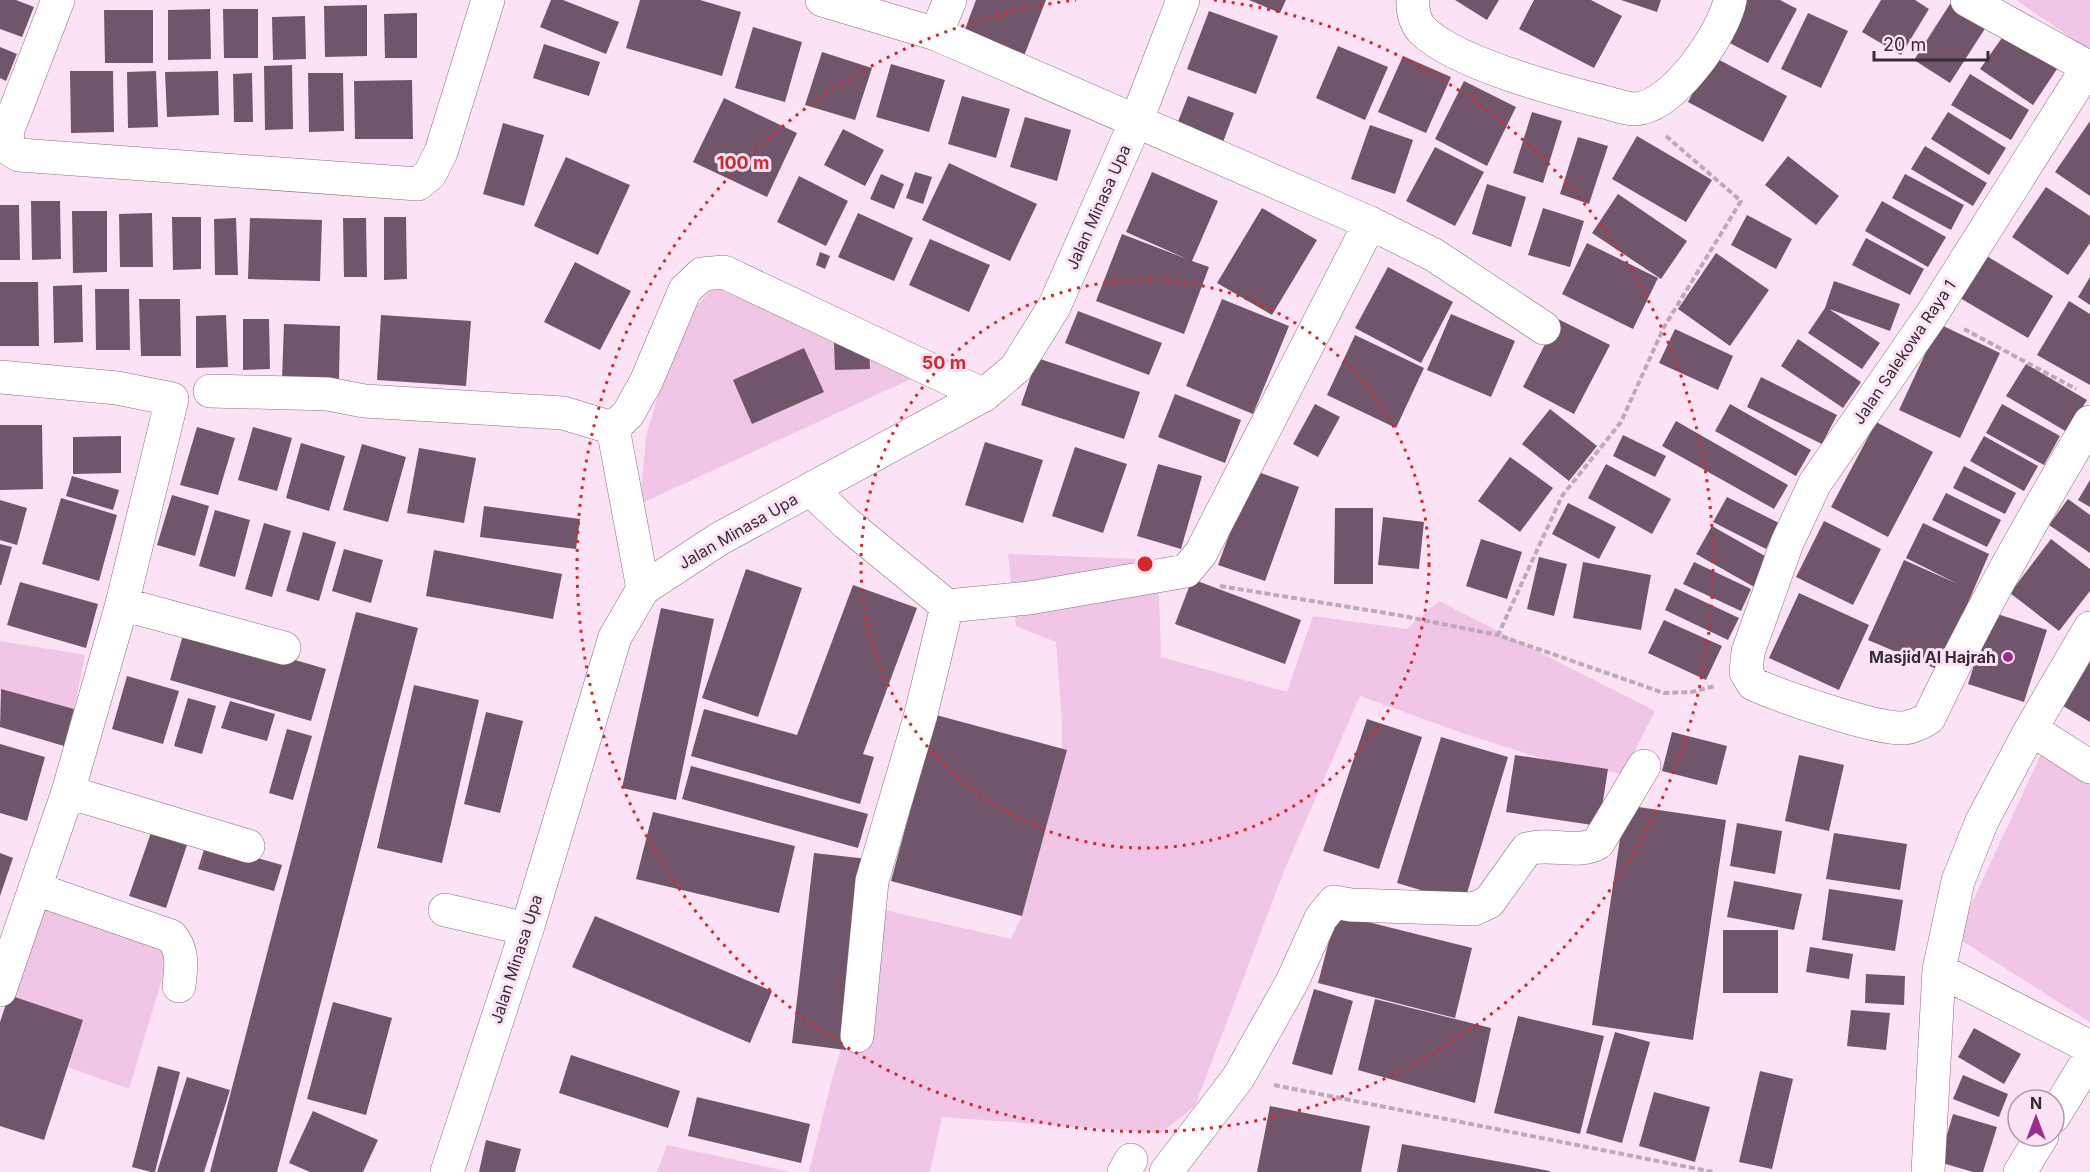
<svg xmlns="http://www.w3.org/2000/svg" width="2090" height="1172" font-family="Inter,sans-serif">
  <rect width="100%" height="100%" fill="#fce2f5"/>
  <!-- green -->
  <path fill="#f0c5e6" d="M2016,0H2090V51Z
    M720,279L913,378L640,504L646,436L679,327Z
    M1008,554L1139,559L1159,595L1161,657L1287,692L1313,616L1407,629L1439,601L1655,711L1623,774L1547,760L1465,734L1360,696L1284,871L1195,1106L1161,1133L942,1117L930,1172H809L833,1075L884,910L1011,939L1022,916L1062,768V722L1056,642L1016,626Z
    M0,641L85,655L74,709L0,691Z
    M2043,750L2090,781V1022L1956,937Z
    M47,896L167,952L162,979L129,1089L68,1067L83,1020L9,995Z
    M667,1145L790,1172H657Z"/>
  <!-- building -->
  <path fill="#71566b" d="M0,0H16L34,7L22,37L0,29Z
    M551,0H563L619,22L606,54L540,27Z
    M640,0H700L741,12L722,76L626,48Z
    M976,0H1046L1024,56L964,32Z
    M1249,0H1286L1280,13Z
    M1455,0H1499L1487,20Z
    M1534,0H1591L1622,16L1594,68L1519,29Z
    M1621,0H1661L1657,12Z
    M1745,0H1780L1797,9L1768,63L1724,40Z
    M1881,0H1915L1929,9L1901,55L1862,32Z
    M1950,4L1986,27L1950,83L1914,60Z
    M367,5V56L325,57L324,6Z
    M210,9L211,59L168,60V10Z
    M223,9H258V58H224Z
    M104,10H153V63H105Z
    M1209,11L1278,36L1256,94L1187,69Z
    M417,13V58H385L384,14Z
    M1808,13L1848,31L1821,88L1781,69Z
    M305,16L306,59L273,60L272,17Z
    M753,27L802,42L785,102L735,88Z
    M2006,32L2059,66L2033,105L1980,69Z
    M544,44L600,62L589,96L533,78Z
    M1338,46L1388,67L1365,120L1316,98Z
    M0,47L17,54L6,81L0,78Z
    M822,52L872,68L855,120L805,105Z
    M1403,56L1451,77L1426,133L1378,112Z
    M1712,56L1787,96L1763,142L1688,102Z
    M891,64L945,80L929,132L876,117Z
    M292,65L293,129L265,130L264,66Z
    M70,71H113L114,132L71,133Z
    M156,71L158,127L128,128L127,72Z
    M218,71L219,115L167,117L165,72Z
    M252,73L253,122H234L233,74Z
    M308,73H343L344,131L309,132Z
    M1970,74L2029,110L2011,140L1951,105Z
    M412,80L413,139H355L354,81Z
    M1464,81L1516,107L1487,166L1435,139Z
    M962,96L1010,109L996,158L948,144Z
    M1188,96L1234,113L1220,150L1174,132Z
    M724,98L797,133L767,197L693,162Z
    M1532,112L1562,121L1543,183L1513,173Z
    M1948,112L2006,148L1989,175L1931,139Z
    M1025,117L1071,130L1057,181L1010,167Z
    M2090,121V196L2055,172Z
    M503,123L544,135L524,206L483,194Z
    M1370,125L1413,140L1395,194L1351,179Z
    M843,129L884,150L865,186L824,165Z
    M1637,136L1712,180L1686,222L1612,179Z
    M1578,137L1608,146L1589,204L1560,194Z
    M1925,146L1987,183L1973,206L1911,169Z
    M1435,147L1484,172L1455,226L1406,201Z
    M1788,156L1839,196L1816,225L1765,185Z
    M566,157L630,185L598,255L534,226Z
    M949,163L1037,204L1010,261L922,220Z
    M915,172L932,177L923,204L906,198Z
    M1152,172L1218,201L1192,261L1209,267L1184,334L1096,301L1122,234L1187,259L1126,232Z
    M881,174L904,184L894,209L870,199Z
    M1905,174L1964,205L1951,230L1892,198Z
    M799,176L848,201L826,246L777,222Z
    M1487,184L1526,197L1511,247L1472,234Z
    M2046,187L2090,216V243L2068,275L2012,237Z
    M1618,194L1687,241L1661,279L1592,233Z
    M31,201H60L61,259L32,260Z
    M1882,201L1946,237L1928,267L1865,231Z
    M0,205H19L20,260H0Z
    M1262,208L1317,240L1272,315L1217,283Z
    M1543,208L1584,221L1570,267L1528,255Z
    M72,211H107V272L73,273Z
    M152,213L153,267H120L119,214Z
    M858,213L913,238L894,281L838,257Z
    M1747,215L1792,239L1776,269L1731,245Z
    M172,217H201V269L173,270Z
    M384,217H406L407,279L384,280Z
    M236,218L238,275H215L214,219Z
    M250,218L322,220L320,281L248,279Z
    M343,218H366L367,277H344Z
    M1866,238L1924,269L1910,295L1852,265Z
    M930,239L990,265L969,312L909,285Z
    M1587,243L1658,278L1633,329L1562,294Z
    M820,252L830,256L825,269L816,265Z
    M1716,253L1769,290L1730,346L1678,309Z
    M1985,255L2053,296L2028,338L1960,298Z
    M575,262L631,291L600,350L544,322Z
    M1388,267L1453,302L1421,363L1355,328Z
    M2090,277V305L2078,297Z
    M1834,281L1900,304L1890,331L1829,309L1880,343L1862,369L1808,333L1825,308Z
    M0,282H38L39,346H0Z
    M82,285L83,342L54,343L53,286Z
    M95,289H129L130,350H96Z
    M139,299H180L181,356H141Z
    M1222,299L1289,326L1253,414L1186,386Z
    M2069,301L2090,314V385L2037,355Z
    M1078,311L1162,343L1149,375L1065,343Z
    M1451,314L1515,341L1491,397L1427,370Z
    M226,315L228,367L196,368V316Z
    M381,315L471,321L466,386L377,380Z
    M243,319H269L270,369L243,370Z
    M1558,319L1610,345L1574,414L1523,387Z
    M284,324L340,326L339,380L282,379Z
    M1939,324L2000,353L1960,438L1899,410Z
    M1675,329L1733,356L1718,390L1659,363Z
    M1355,335L1424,368L1396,428L1327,395Z
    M1798,339L1861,382L1843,408L1781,366Z
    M869,341L870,369L835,370L834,343Z
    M804,348L824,392L752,424L733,380Z
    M1037,358L1140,392L1124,439L1021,405Z
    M2026,364L2087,400L2067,432L2006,396Z
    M1761,377L1837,415L1822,444L1747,407Z
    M1175,394L1241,420L1225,463L1158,437Z
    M1315,404L1340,417L1318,457L1293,444Z
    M1730,404L1811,450L1796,476L1715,431Z
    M2002,404L2060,436L2044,465L1986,433Z
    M1550,409L1597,446L1569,481L1522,444Z
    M1676,421L1788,485L1774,509L1662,446Z
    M1876,422L1933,452L1888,537L1831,507Z
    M0,425H42L43,489L0,490Z
    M197,427L235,438L218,495L180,485Z
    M253,427L292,438L277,491L238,480Z
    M1623,435L1666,456L1655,477L1613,456Z
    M121,436V473L73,474V437Z
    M1984,436L2038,466L2024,491L1970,461Z
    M985,442L1043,460L1023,523L965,505Z
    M301,443L345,456L329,511L286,498Z
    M362,444L406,457L388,522L343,510Z
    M1075,447L1127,464L1103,533L1052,516Z
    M419,448L476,458L464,523L407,513Z
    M1510,457L1553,488L1520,532L1478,501Z
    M1158,464L1202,476L1181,549L1137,536Z
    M1606,464L1671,499L1652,534L1588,498Z
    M1964,466L2016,493L2005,514L1953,488Z
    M1253,470L1299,487L1265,581L1218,565Z
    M72,476L119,490L113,510L66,496Z
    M2090,480V507L2078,500Z
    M1946,493L2001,520L1987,547L1932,520Z
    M172,495L209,506L195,556L157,545Z
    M1727,497L1779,523L1766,549L1713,522Z
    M61,498L117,515L99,581L42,564Z
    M2068,499L2090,515V553L2049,525Z
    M0,500L27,508L17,545L0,540Z
    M1568,503L1616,527L1599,559L1552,534Z
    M484,506L580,519L576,549L480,537Z
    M1335,508H1373V584H1334Z
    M215,510L250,520L235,577L199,566Z
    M1383,517L1424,522L1419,569L1378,565Z
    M1824,521L1881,549L1853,605L1796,577Z
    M264,523L291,531L272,597L245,589Z
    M1923,523L1989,554L1939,670L1868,640L1904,560L1958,584L1906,558Z
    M1712,526L1772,560L1756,588L1696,554Z
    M303,532L336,542L319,601L286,591Z
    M1481,539L1522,552L1507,599L1466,586Z
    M2051,539L2090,569V591L2059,631L2010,593Z
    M0,544L12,547L1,585H0Z
    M344,549L383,560L371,603L332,591Z
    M434,550L562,574L553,619L426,596Z
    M1539,557L1567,564L1554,616L1527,609Z
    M1583,562L1651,575L1641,630L1573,618Z
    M1694,562L1751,589L1741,611L1683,584Z
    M746,569L802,588L758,717L702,698Z
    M1192,579L1301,620L1285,664L1175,624Z
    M20,582L98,604L86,648L7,625Z
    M853,585L917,608L863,754L874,757L860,804L691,756L704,709L797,735Z
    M1675,588L1739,618L1728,640L1665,610Z
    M1799,593L1869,625L1839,690L1769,658Z
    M661,608L714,619L676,800L622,788Z
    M356,612L418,628L277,1172H210Z
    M1991,612L2047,630L2024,702L1968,684Z
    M1664,620L1722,646L1706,680L1648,653Z
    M185,628L326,669L311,721L170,680Z
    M2090,650V722L2058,703Z
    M127,676L179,691L163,744L112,729Z
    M414,685L479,700L442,863L377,848Z
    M1,689L74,709L64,746L0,727Z
    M188,698L216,706L202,754L174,746Z
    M230,701L275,714L267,741L221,728Z
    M486,712L523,721L500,813L464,804Z
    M936,715L1067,750L1022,916L891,881Z
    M1367,719L1422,737L1379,869L1323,851Z
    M287,729L312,736L293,800L269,793Z
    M1672,732L1727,746L1717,785L1662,771Z
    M1441,737L1508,757L1464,903L1397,883Z
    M0,744L45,757L27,821L0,813Z
    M1515,755L1608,769L1599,826L1506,812Z
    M1799,755L1844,765L1829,831L1785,821Z
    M691,766L868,814L858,848L682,799Z
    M1625,805L1726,820L1693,1040L1592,1025Z
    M653,812L795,846L779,913L636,879Z
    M1737,823L1782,831L1775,874L1730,866Z
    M153,827L189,839L166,908L129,896Z
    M1834,833L1907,844L1900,890L1826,879Z
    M206,843L282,865L274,891L198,869Z
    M0,853L13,858L0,896Z
    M814,853L868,859L846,1050L792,1043Z
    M1734,881L1802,894L1794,930L1727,917Z
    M1829,889L1903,900L1895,951L1822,940Z
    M1336,914L1472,948L1455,1018L1318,983Z
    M595,916L772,991L750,1043L572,967Z
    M1723,930H1778V993H1723Z
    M1810,947L1853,954L1849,979L1806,972Z
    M1866,974L1905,976L1904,1005L1865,1003Z
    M1314,989L1353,1001L1332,1075L1292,1064Z
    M9,995L83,1020L44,1140L0,1126V1022Z
    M1375,999L1491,1028L1475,1103L1358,1070Z
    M333,1002L392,1018L366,1115L307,1099Z
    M1851,1010L1890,1013L1886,1050L1847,1046Z
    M1518,1016L1604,1036L1580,1134L1494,1113Z
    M1974,1028L2021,1054L2004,1084L1958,1057Z
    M1615,1032L1650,1042L1622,1143L1586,1133Z
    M571,1055L680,1091L668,1128L559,1093Z
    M158,1066L180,1072L155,1172H151L132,1167Z
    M1760,1071L1793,1079L1772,1169L1739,1162Z
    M1963,1075L2008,1094L1999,1117L1953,1099Z
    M187,1077L230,1090L204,1172H157Z
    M1654,1092L1710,1107L1695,1162L1639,1146Z
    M697,1097L810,1124L801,1163L688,1136Z
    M1270,1106L1370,1126L1361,1172H1257Z
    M313,1111L378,1140L363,1172H310L289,1163Z
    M1953,1114L1997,1127L1983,1172H1973L1939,1162Z
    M486,1140L521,1149L515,1172H479Z
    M1402,1144L1550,1171V1172H1397Z"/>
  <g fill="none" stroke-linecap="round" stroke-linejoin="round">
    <!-- minor casing -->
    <g stroke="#8b6e84" stroke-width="34">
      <path id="minor" d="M58,0L7,132L9,149L19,155L418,184L430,174L441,152L488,0
        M822,0L936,34
        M950,0L936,34L1370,223L1434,255L1544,328
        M1413,0C1412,9 1415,23 1422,30C1455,63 1557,90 1604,102C1613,104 1625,109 1635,109C1672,108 1724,33 1730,0
        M1967,0L2090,68
        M2088,67L1932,314L1815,483L1787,543L1748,652L1746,672L1753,684C1780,696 1877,730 1904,728C1913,727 1921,723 1929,718C1977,616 2032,519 2090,422
        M0,377L117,388L172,399L122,604L68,792L0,990
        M210,391L328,394L364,401L563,413L613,428L643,589
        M613,428L628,414L646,382L685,290L702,274L724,272L984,395
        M811,490L846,523L947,606L921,714L872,881L857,1036
        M122,604L284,648
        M947,606L1029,598L1186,571L1201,553L1370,223
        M2031,729L2090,628
        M2090,767L2031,729L1982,821L1958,881L1939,970L2090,1047
        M68,792L248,846
        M36,889L171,936C184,951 181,967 179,986
        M445,910L527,929
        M2054,1116L2090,1057
        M1124,1172L1131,1160
        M1166,1172L1238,1078L1292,982L1321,918L1334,902L1351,905L1474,909L1489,902L1527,849C1553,842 1577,855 1598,843L1644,766
        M1928,1172L1939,970
        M2020,1172L2042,1136"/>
    </g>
    <!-- tertiary casing -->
    <g stroke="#8b6e84" stroke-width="34">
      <path id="tertiary" d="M447,1172L527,929L615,637L643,589L719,539L984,395L1016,368L1054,307L1137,119L1183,0"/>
    </g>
    <!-- path -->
    <path stroke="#bea9b9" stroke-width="4" stroke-dasharray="6 3" stroke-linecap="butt" d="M1666,136L1741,201L1664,327L1621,422L1562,496L1498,635L1664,693L1691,692L1715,686
      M1964,329L2076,389
      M1220,586L1398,615L1498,635
      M1274,1085L1713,1172"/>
    <!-- minor -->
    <use href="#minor" stroke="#fff" stroke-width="33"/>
    <!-- tertiary -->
    <use href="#tertiary" stroke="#fff" stroke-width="33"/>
  </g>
  <!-- distance rings -->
  <g fill="none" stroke="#d62828" stroke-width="3" stroke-dasharray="3 6">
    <circle cx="1145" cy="564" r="284"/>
    <path d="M1214 0A568 568 0 1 1 1076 0"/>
  </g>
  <!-- markers -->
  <circle fill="#9b2c8b" stroke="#fce2f5" stroke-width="2" cx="2008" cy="657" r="6"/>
  <g text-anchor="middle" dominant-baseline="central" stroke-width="6" stroke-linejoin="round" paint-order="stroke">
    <!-- street labels -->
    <g font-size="16" fill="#372b34" stroke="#fce2f5">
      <text transform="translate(1098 207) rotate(-66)">Jalan Minasa Upa</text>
      <text transform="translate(1904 352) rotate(-56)">Jalan Salekowa Raya 1</text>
      <text transform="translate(738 531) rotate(-30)">Jalan Minasa Upa</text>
      <text transform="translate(516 959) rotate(-72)">Jalan Minasa Upa</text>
    </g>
    <!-- poi labels -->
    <g font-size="16" font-weight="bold" fill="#372b34" stroke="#fce2f5" text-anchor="end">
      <text x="1996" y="657">Masjid Al Hajrah</text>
    </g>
  </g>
  <circle cx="1145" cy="564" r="9" fill="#d62828" stroke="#fce2f5" stroke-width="3"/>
  <g font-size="18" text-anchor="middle" font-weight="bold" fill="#d62828" stroke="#fce2f5" stroke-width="6" stroke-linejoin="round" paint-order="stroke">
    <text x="743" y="169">100 m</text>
    <text x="944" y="369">50 m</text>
  </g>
  <!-- north arrow -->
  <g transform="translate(2036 1118)"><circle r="28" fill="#fce2f5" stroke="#ad99a8" stroke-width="1.5"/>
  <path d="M0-4.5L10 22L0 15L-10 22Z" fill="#9b2c8b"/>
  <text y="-9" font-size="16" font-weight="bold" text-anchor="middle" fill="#372b34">N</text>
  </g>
  <!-- scale -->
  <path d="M1874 51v9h114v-9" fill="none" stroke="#372b34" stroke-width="3"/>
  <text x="1883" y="51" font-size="18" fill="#372b34" stroke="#fce2f5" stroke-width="4.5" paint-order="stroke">20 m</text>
</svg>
